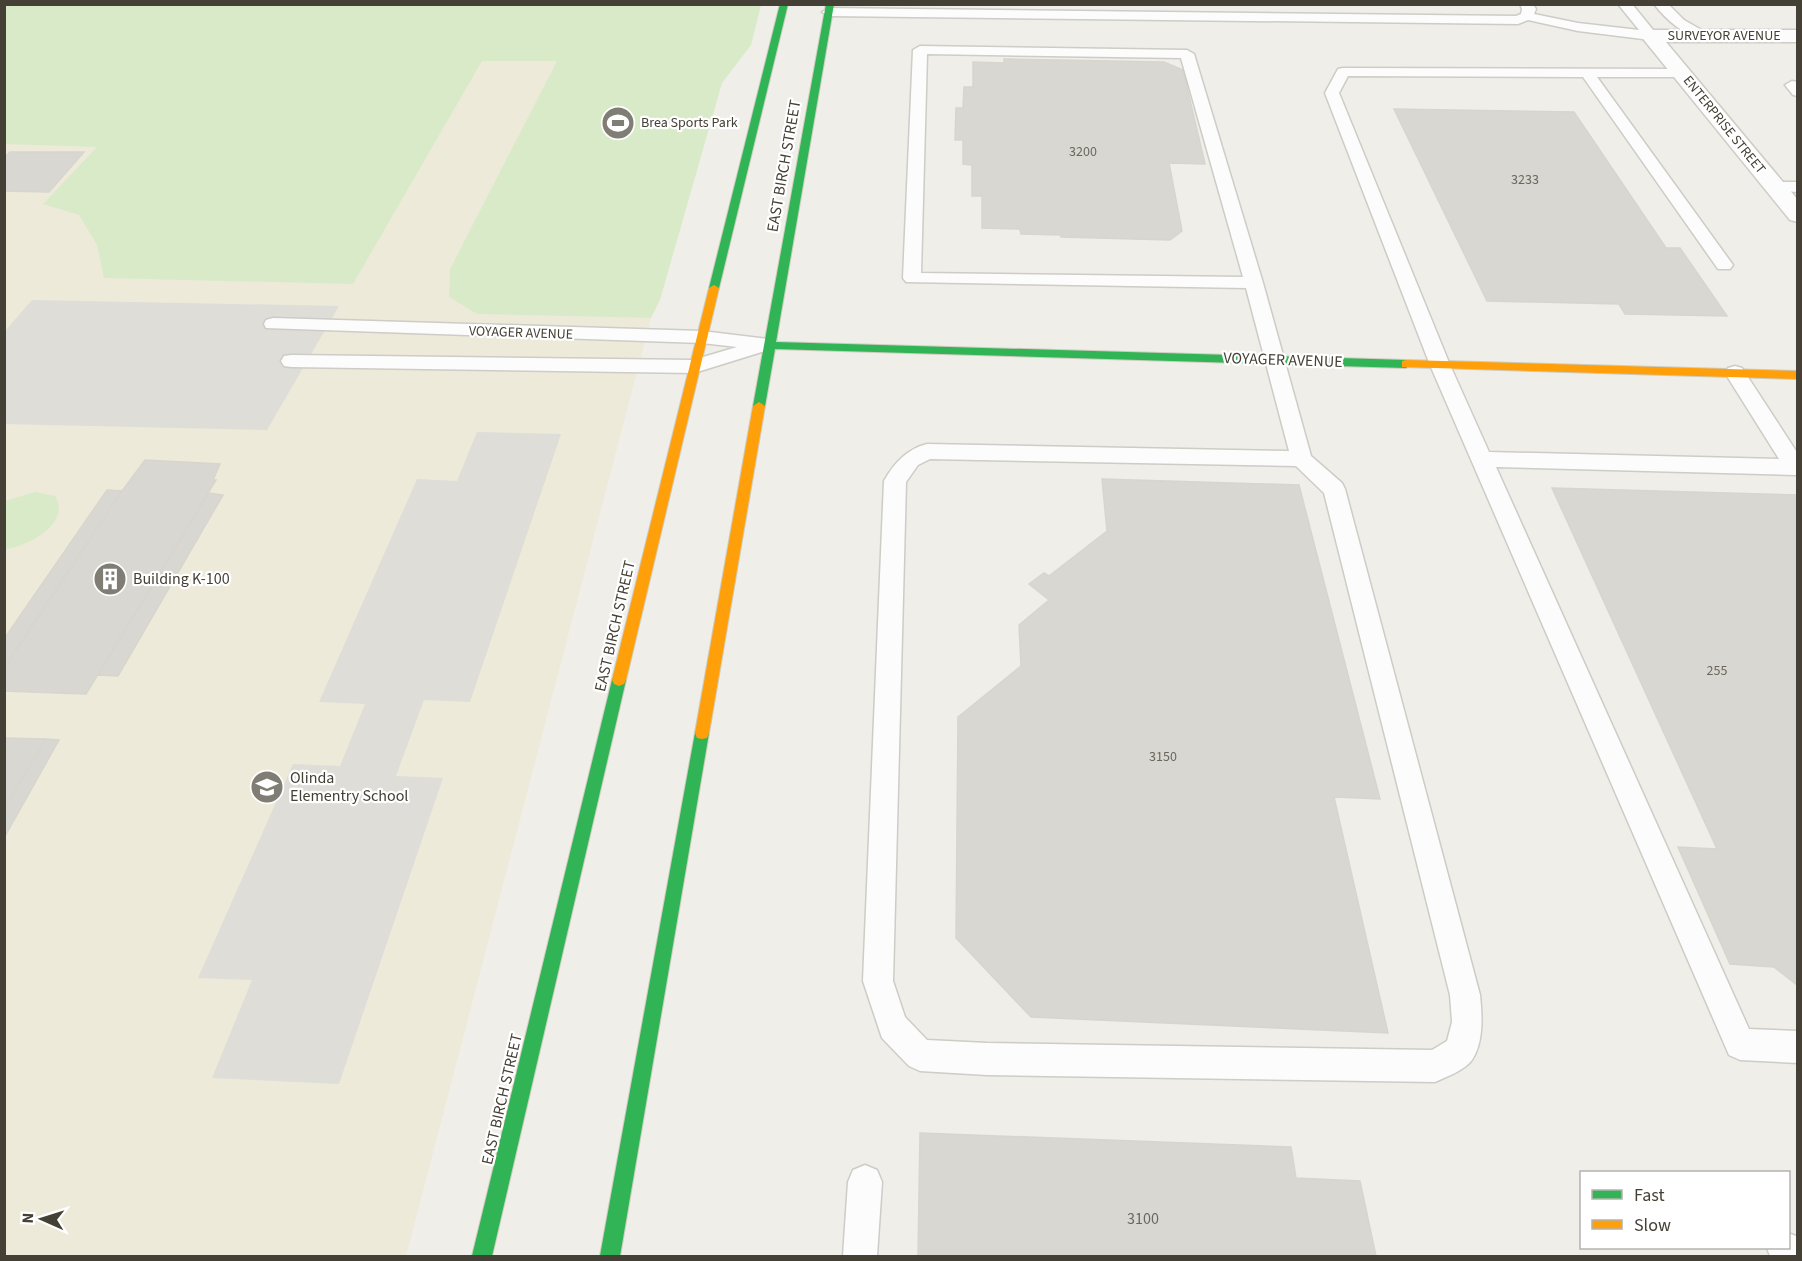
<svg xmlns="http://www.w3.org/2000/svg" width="1802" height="1261" font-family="'Source Sans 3',sans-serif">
  <rect width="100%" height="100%" fill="#efeee8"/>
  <!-- education -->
  <path fill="#edeada" d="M4,11L482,61H558L450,269L449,297L478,314L651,318L406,1256H5Z"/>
  <!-- green -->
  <path fill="#d9eac8" d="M5,4H761V5L751,45L722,83L660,300L651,318L477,314L449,297L450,269L557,61H482L353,284L104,278L97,245L79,215L43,204L97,147L5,144Z
    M35,492L55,496C72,523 28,547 5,549V501Z"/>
  <!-- parking -->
  <path fill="#deddd8" d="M32,300L339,306L267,430L5,424V331Z
    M477,432L561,434L470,702L424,700L396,776L443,778L339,1084L212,1078L252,980L198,978L293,764L340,766L365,704L319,702L417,479L457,481Z"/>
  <!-- building -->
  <path fill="#d9d7d1" stroke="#d7d5ce" stroke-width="1.5" d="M1004,59L1164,62L1183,70L1205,164L1169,163L1182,231L1170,240L1061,237V235L1021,234L1020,229L982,228V196H972V165L963,164V140H955L956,108H963L964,87H973V62L1004,63Z
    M1394,109L1574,112L1666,248H1680L1727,316L1625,314L1619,304L1487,301Z
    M10,152H84L49,192L4,191V158Z
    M145,460L220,464L213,480H216L86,694L4,691V668L122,491Z
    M1102,479L1299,485L1380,799L1334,797L1388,1033L1031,1017L956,938L958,717L1021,666L1019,625L1049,600L1029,584L1044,573L1049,576L1107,531Z
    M1552,488L1798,495V986L1774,967L1730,964L1678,847L1717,849Z
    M107,490L122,491L4,668V639Z
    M209,493L223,495L118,676L98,675Z
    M4,738L46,739L4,808Z
    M46,739L59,740L4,838V808Z
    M920,1133L1291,1147L1296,1178L1360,1181L1376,1256H918Z"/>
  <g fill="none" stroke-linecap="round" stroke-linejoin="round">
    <!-- lane casing -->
    <g stroke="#cdccc6" stroke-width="3">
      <path id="lane" d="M1520,4H1533L1536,9L1534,14L1578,23L1639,30L1618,4H1632L1658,36L1651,40L1578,31L1528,20L1518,24L829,16L822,12L829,8L1516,16L1521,14L1522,9Z
        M1654,4H1668L1684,20L1712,36L1705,40C1684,35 1667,21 1654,4Z
        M920,46L1187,50L1194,54L1263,283L1311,456L1342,483L1345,489L1480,995C1482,1015 1484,1042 1472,1060C1465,1070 1446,1077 1435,1082L987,1075L920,1071L909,1066L882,1038L863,981L884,481C894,463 907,449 927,444L1289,451L1246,288L906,282L903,278L913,50ZM927,54L1181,58L1243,277L921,273ZM930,459L1296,466L1324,493L1450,995L1452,1022L1447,1041L1432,1050L987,1043L927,1040L905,1017L893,981L906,482L918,465Z
        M1343,68L1681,69L1688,73L1681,77H1597L1733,265L1730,269H1718L1583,77L1348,76L1339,93L1450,365L1489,452L1779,459L1725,373L1728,368L1735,366L1742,368L1798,454V474L1795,475L1496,467L1749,1029L1798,1031V1063L1740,1060L1729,1055L1430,365L1325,93L1338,69Z
        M1792,81L1798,82V96L1793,95L1785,85Z
        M1774,182H1798V192L1768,190L1766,187Z
        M273,318L702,331L769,339L776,341L779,345L776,349L765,351L694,373L291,367L284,366L281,361L284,356L291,355L693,360L737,347L702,343L266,328L264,324L266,320Z
        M865,1165L877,1170L882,1182L877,1256H843L848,1182L853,1170Z
        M1788,1233L1796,1236L1798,1256H1770L1767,1248H1788Z"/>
    </g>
    <!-- street casing -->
    <g stroke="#cdccc6" stroke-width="3">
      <path id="street" d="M1651,30H1798V42H1666L1798,200V222L1790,220L1644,40L1641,36L1644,32Z"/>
    </g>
    <!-- fast casing -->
    <g stroke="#ceccbf" stroke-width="2">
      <path id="fast" d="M780,4H788L719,288L714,291L709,288Z
        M826,4H834L776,342L1406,360L1411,364L1406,368L775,349L765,406L759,410L755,409L753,406Z
        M619,674L624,676L626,680L492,1256H472L612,680L614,676Z
        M702,727L707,728L709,733L620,1256H600L695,733L697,728Z"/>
    </g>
    <!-- slow casing -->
    <g stroke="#ceccbf" stroke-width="2">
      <path id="slow" d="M714,285L719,288L626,680L624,684L619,686L614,684L612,680L709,288Z
        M1406,360L1798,371V379L1402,367V361Z
        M759,402L765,406L709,733L707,738L702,739L697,738L695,733L753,406Z"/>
    </g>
    <!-- lane -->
    <use href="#lane" fill="#fdfcfc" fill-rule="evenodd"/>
    <!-- street -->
    <use href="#street" fill="#fdfcfc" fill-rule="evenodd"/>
    <!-- fast -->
    <use href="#fast" fill="#30b455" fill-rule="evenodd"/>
    <!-- slow -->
    <use href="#slow" fill="#ff9f0a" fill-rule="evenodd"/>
  </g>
  <!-- icons -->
  <defs>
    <g id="stadium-disc" transform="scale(1.725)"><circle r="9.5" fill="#807d74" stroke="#fff"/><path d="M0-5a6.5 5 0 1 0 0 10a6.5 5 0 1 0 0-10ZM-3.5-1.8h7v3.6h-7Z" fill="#fff"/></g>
    <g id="building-disc" transform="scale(1.725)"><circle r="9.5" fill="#807d74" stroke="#fff"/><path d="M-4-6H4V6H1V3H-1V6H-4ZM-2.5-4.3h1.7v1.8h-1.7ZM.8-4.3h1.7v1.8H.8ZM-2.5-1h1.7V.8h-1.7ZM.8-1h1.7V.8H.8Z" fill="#fff"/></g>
    <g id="school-disc" transform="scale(1.725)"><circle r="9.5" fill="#807d74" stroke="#fff"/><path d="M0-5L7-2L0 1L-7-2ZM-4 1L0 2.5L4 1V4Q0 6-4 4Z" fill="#fff"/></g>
  </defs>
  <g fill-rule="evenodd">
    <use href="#stadium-disc" x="618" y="123"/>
    <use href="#building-disc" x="110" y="579"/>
    <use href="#school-disc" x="267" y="787"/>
  </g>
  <g text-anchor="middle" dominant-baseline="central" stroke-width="4.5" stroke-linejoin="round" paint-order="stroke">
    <!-- far-street labels -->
    <g font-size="14" fill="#454035" stroke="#fff">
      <text x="1724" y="36">SURVEYOR AVENUE</text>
      <text transform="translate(1724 125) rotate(51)">ENTERPRISE STREET</text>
      <text transform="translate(521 333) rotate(2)">VOYAGER AVENUE</text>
    </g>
    <!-- far-poi labels -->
    <g font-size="14" fill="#454035" stroke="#fff" text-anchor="start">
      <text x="641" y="123">Brea Sports Park</text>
    </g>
    <!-- number labels -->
    <g font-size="14" fill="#6b665d">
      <text x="1083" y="152">3200</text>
      <text x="1525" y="180">3233</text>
      <text x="1717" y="671">255</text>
      <text x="1163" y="757">3150</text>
    </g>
    <!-- street labels -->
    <g font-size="16" fill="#454035" stroke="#fff">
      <text transform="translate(784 166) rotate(-80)">EAST BIRCH STREET</text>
      <text transform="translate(1283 360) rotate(2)">VOYAGER AVENUE</text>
      <text transform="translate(615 626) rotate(-77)">EAST BIRCH STREET</text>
      <text transform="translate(502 1099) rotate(-77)">EAST BIRCH STREET</text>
    </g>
    <!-- poi labels -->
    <g font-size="16" fill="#454035" stroke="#fff" text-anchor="start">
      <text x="133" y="579">Building K-100</text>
      <text x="290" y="778">Olinda<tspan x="290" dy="18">Elementry School</tspan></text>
    </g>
    <!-- near-number labels -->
    <g font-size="16" fill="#6b665d">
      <text x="1143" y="1219">3100</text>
    </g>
  </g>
  <!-- border -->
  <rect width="1802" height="1261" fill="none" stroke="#454035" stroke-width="12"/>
  <!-- legend -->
  <rect x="1580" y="1171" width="210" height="78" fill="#ffffff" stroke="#b5b3ae" stroke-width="1.5"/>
  <rect x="1592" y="1190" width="30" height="9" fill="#30b455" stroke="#b5b3ae" stroke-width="1.5"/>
  <text x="1634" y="1201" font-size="18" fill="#454035">Fast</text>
  <rect x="1592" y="1220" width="30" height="9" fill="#ff9f0a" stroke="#b5b3ae" stroke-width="1.5"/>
  <text x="1634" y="1231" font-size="18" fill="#454035">Slow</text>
  <!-- north arrow -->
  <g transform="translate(42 1219) rotate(273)" stroke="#ffffff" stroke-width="4.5" paint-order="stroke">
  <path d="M0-4.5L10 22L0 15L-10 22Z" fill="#454035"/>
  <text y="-9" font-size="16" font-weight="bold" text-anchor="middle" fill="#454035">N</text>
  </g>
</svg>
